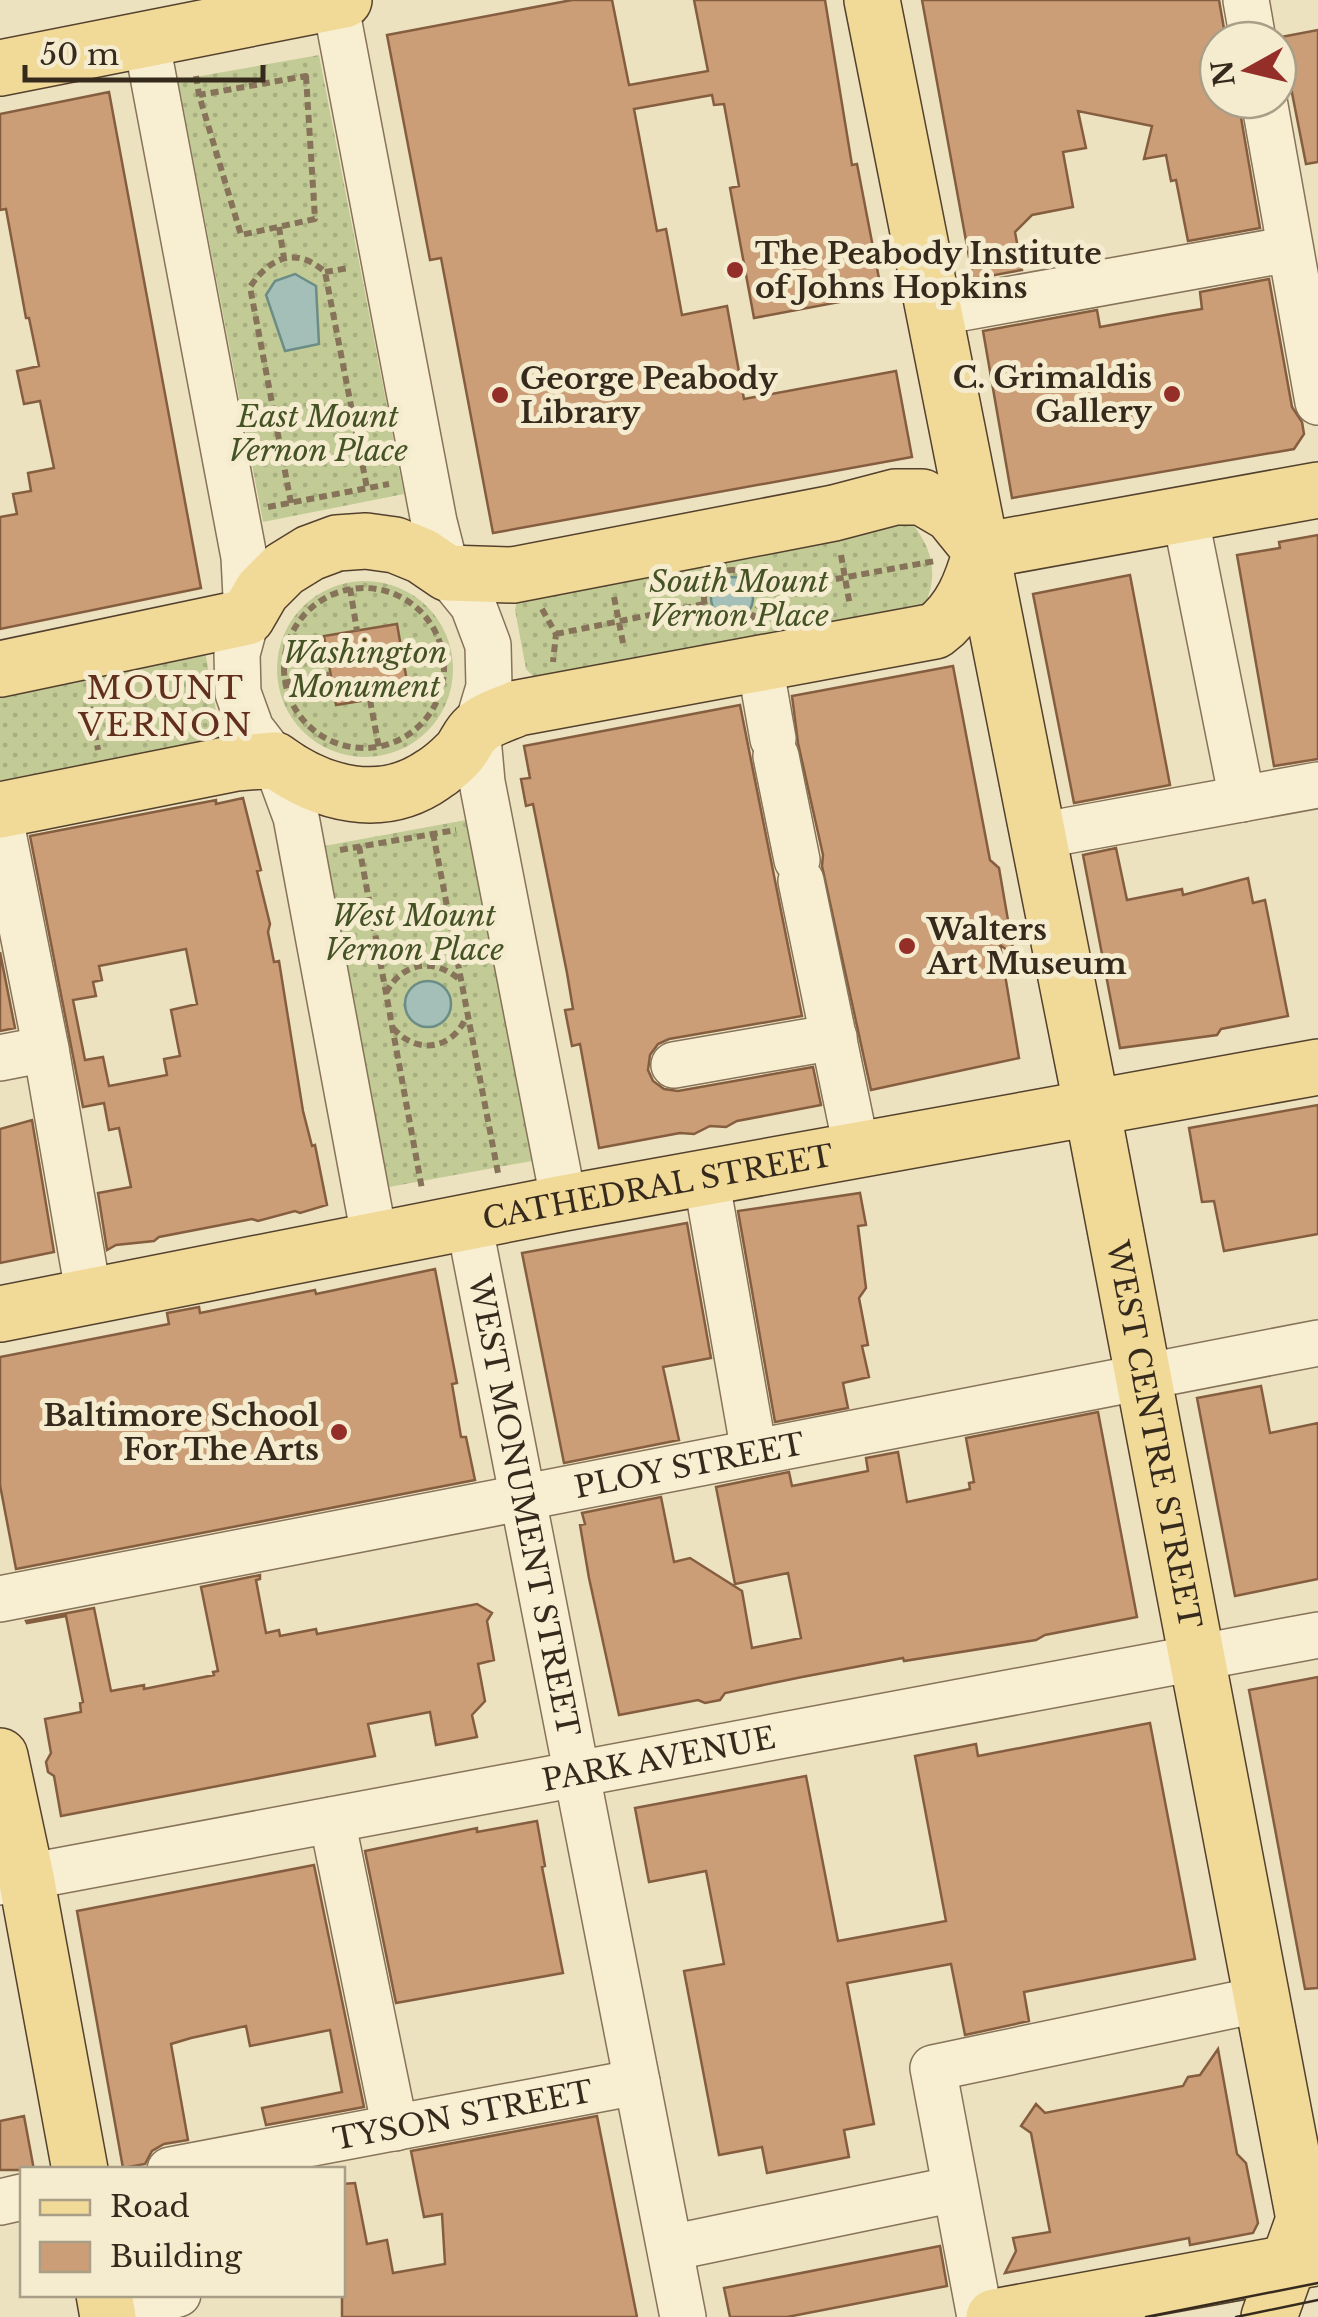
<svg xmlns="http://www.w3.org/2000/svg" width="1318" height="2317" font-family="'Libre Baskerville',serif">
  <defs>
    <pattern id="grass-dots" width="8" height="8" patternUnits="userSpaceOnUse" patternTransform="scale(2.5)"><rect width="8" height="8" fill="#c2cb95"/><path d="M2 2h.1M6 6h.1" fill="none" stroke="#a7ae80" stroke-width="1.8" stroke-linecap="round"/></pattern>
  </defs>
  <rect width="100%" height="100%" fill="#ede2c0"/>
  <!-- grass -->
  <path fill="url(#grass-dots)" d="M319,55L404,494L263,522L178,80Z
    M911,522C933,549 939,575 924,607L535,690L532,675L526,669L515,610L517,600Z
    M277 669a88 88 0 1 1 176 0a88 88 0 1 1-176 0Z
    M204,646L223,749L0,791V686Z
    M466,820L532,1161L389,1187L324,846Z"/>
  <!-- water -->
  <path fill="#a3bfb8" stroke="#6b8d86" stroke-width="2.5" d="M295,274L316,286L319,344L285,351L266,295L275,281Z
    M711 598a21 21 0 1 1 42 0a21 21 0 1 1-42 0Z
    M405 1004a23 23 0 1 1 46 0a23 23 0 1 1-46 0Z"/>
  <!-- building -->
  <path fill="#cb9e77" stroke="#855e3f" stroke-width="2.5" fill-rule="evenodd" d="M572,0H612L629,85L708,71L694,0H825L852,165L857,164L882,294L754,318L730,188L739,186L724,104L714,105L712,95L634,109L657,231L666,229L682,315L727,306L744,399L896,371L912,457L493,533L441,258L430,260L387,35Z
    M922,0H1219L1226,40H1218V100H1238L1260,228L1188,241L1176,180L1171,181L1166,155L1144,159L1152,126L1078,111L1086,148L1063,152L1073,207L1032,215L1015,232L1022,270L973,279Z
    M1318,30V162L1306,164L1281,37Z
    M109,92L201,588L0,629V517L17,514L13,494L31,491L28,473L54,468L40,401L24,404L17,371L39,366L29,318H26L6,209L0,210V114Z
    M1269,279L1292,407L1302,422L1304,434L1294,449L1012,498L983,331L1097,310L1100,327L1171,314L1202,309L1200,292Z
    M1318,535V759L1274,766L1237,555L1280,548L1279,542Z
    M1130,575L1170,785L1074,803L1033,594Z
    M397,624L409,693L336,705L324,636Z
    M953,666L990,860L999,868L1014,955L1000,945L1019,1058L871,1090L822,866L823,855L798,743L792,696Z
    M740,705L802,1016L669,1039L658,1044L650,1055L648,1070L653,1081L664,1089L678,1091L813,1067L821,1105L737,1121L726,1127L710,1126L694,1134L680,1133L599,1148L580,1044L572,1046L565,1010L573,1009L567,973L533,804L526,806L521,779L530,778L524,746Z
    M243,798L261,870L257,871L270,924L268,932L274,962L279,961L303,1111L312,1146L315,1145L327,1205L300,1213L295,1211L258,1221L252,1219L159,1237L154,1241L116,1245L107,1250L98,1193L131,1187L119,1128L109,1130L104,1103L83,1107L30,836L216,800V804ZM186,949L197,1004L171,1010L180,1056L164,1059L167,1075L109,1086L103,1057L85,1060L73,1000L96,996L93,982L102,980L99,966Z
    M1116,848L1127,900L1182,889L1183,895L1248,878L1253,903L1265,900L1288,1016L1221,1029L1217,1035L1120,1048L1083,855Z
    M0,952L15,1028L0,1031Z
    M1318,1105V1234L1224,1251L1214,1201L1202,1202L1189,1128Z
    M32,1120L54,1252L0,1263V1129Z
    M860,1193L866,1225L858,1226L866,1288L859,1298L868,1345L862,1346L869,1377L843,1383L848,1408L775,1422L738,1211Z
    M687,1223L711,1358L663,1367L679,1440L564,1463L522,1253Z
    M435,1269L457,1383L452,1384L461,1437H466L475,1480L16,1569L0,1485V1357L169,1324L167,1313L199,1307L200,1313L315,1290L316,1294Z
    M1261,1386L1270,1433L1318,1423V1579L1235,1596L1197,1398Z
    M1098,1412L1137,1617L1045,1635L1036,1640L904,1661L903,1658L802,1677L725,1693L720,1700L705,1703L698,1700L619,1715L589,1578L580,1525L585,1524L582,1513L661,1497L674,1562L690,1558L742,1591L752,1648L801,1638L788,1573L735,1584L716,1487L789,1472L792,1486L868,1471L866,1458L898,1452L907,1502L970,1489L969,1483L974,1482L966,1438Z
    M260,1575V1579L256,1580L266,1633L279,1630L280,1636L316,1629L317,1634L477,1604L492,1613L487,1621L494,1660L478,1664L485,1701L472,1715L477,1737L436,1745L430,1712L368,1724L375,1756L61,1816L54,1776L48,1772L46,1762L51,1753L45,1719L81,1712L80,1703L83,1702L66,1616L27,1623L26,1621L94,1608L111,1691L144,1685V1689L214,1675L213,1672L218,1671L201,1587Z
    M1318,1677V1988L1305,1989L1249,1690Z
    M1150,1723L1195,1959L1024,1992L1029,2021L965,2035L951,1964L847,1983L874,2124L844,2130L849,2157L767,2173L762,2147L719,2155L684,1971L724,1964L706,1871L649,1882L635,1808L806,1776L838,1941L946,1921L915,1756L976,1744L978,1756Z
    M537,1821L545,1866L542,1867L563,1973L396,2003L365,1851L477,1828V1832Z
    M314,1865L364,2107L266,2125L262,2108L342,2092L330,2030L250,2046L246,2026L191,2038L171,2044L188,2140L164,2144L152,2151L145,2164L123,2168L77,1911Z
    M1218,2049L1237,2154L1246,2163L1258,2223L1253,2233L1190,2245L1189,2238L1005,2273L1016,2251L1013,2238L1050,2232L1031,2133L1021,2126L1036,2104L1045,2113L1183,2086L1188,2077L1200,2075Z
    M24,2116L34,2170H0V2121Z
    M597,2116L637,2317H342V2184L355,2183L367,2244L387,2240L393,2273L445,2264L442,2214L424,2217L411,2151Z
    M940,2246L947,2286L787,2317H730L724,2288Z"/>
  <g fill="none" stroke-linecap="round" stroke-linejoin="round">
    <!-- minor casing -->
    <g stroke="#867359" stroke-width="48">
      <g id="minor">
        <path d="M1246,0L1253,40"/>
        <path d="M335,2L434,522L447,573L473,605L488,645L489,687L477,727L482,782L564,1203"/>
        <path d="M146,39L244,557L247,617L237,654L238,693L251,729L275,760L296,817L375,1241"/>
        <path d="M1264,100L1318,402"/>
        <path d="M934,313L1290,249"/>
        <path d="M1185,515L1242,799"/>
        <path d="M760,665L773,739"/>
        <path d="M776,756L797,860"/>
        <path d="M0,818L46,1049L89,1297"/>
        <path d="M1038,836L1318,785"/>
        <path d="M801,881L857,1151"/>
        <path d="M0,1058L46,1049"/>
        <path d="M674,1065L834,1037"/>
        <path d="M706,1178L754,1452"/>
        <path id="s1" d="M469,1223L683,2317"/>
        <path id="s2" d="M0,1599L1318,1343"/>
        <path d="M332,1820L395,2128"/>
        <path id="s3" d="M0,1882L1318,1635"/>
        <path id="s4" d="M170,2170L637,2082"/>
        <path d="M0,2202L22,2197"/>
        <path d="M670,2248L955,2189"/>
        <path d="M108,2313L178,2294"/>
        <path d="M980,2317L933,2068L1262,1999"/>
      </g>
    </g>
    <!-- major casing -->
    <g stroke="#54412d" stroke-width="58">
      <g id="major">
        <path id="s5" d="M872,0L1092,1108L1304,2219L1269,2317"/>
        <path d="M0,68L344,0"/>
        <path d="M981,551L1318,490"/>
        <path d="M0,669L247,617L262,591L284,569L310,553L337,543L366,541L395,545L422,556L447,573L513,575L834,513L895,497H922L951,514L981,551C972,582 962,611 935,631L518,708C505,714 486,719 476,729C468,736 465,747 458,754C451,761 442,769 434,774C382,811 321,794 275,760L236,763L0,810"/>
        <path id="s6" d="M0,1314L564,1203L1318,1067"/>
        <path d="M0,1756L26,1877L80,2170"/>
        <path d="M104,2294L108,2317"/>
        <path d="M994,2317L1315,2258"/>
      </g>
    </g>
    <!-- path -->
    <path stroke="#867359" stroke-width="6" stroke-dasharray="8 5" stroke-linecap="butt" d="M196,76L199,95
      M306,76L315,219L241,235L199,95Z
      M279,227L284,258
      M325,272L349,268
      M291,503L250,287C270,257 296,246 325,272L367,488
      M268,507L389,484
      M841,555L850,606
      M704 598a28 28 0 1 1 56 0a28 28 0 1 1-56 0Z
      M284 668a80 80 0 1 1 160 0a80 80 0 1 1-160 0Z
      M350,588L357,631
      M759,593L935,561
      M614,597L624,648
      M542,609L556,634L553,662
      M556,634L704,604
      M403,661L446,653
      M283,683L331,674
      M88,694L98,750
      M370,700L379,748
      M433,833L498,1173
      M359,846L422,1189
      M340,850L456,830
      M386,993C402,962 434,957 460,980
      M393,1028C416,1055 453,1050 466,1017"/>
    <!-- minor -->
    <use href="#minor" stroke="#f8efd3" stroke-width="45"/>
    <!-- major -->
    <use href="#major" stroke="#f1da98" stroke-width="55"/>
    <!-- tram -->
    <path stroke="#362a1d" stroke-width="2.5" d="M1146,2317L1318,2283
      M1236,2317L1318,2300"/>
  </g>
  <!-- markers -->
  <g fill="#942e29" stroke="#f5ecd0" stroke-width="4">
    <circle cx="735" cy="270" r="10"/>
    <circle cx="1172" cy="394" r="10"/>
    <circle cx="500" cy="395" r="10"/>
    <circle cx="907" cy="946" r="10"/>
    <circle cx="339" cy="1432" r="10"/>
  </g>
  <g text-anchor="middle" dominant-baseline="central" stroke-width="10" stroke-linejoin="round" paint-order="stroke">
    <!-- poi labels -->
    <g font-size="30" font-weight="bold" fill="#362a1d" stroke="#f5ecd0" text-anchor="start">
      <text x="755" y="253">The Peabody Institute<tspan x="755" dy="34">of Johns Hopkins</tspan></text>
      <text x="1152" y="377" text-anchor="end">C. Grimaldis<tspan x="1152" dy="34">Gallery</tspan></text>
      <text x="520" y="378">George Peabody<tspan x="520" dy="34">Library</tspan></text>
      <text x="927" y="929">Walters<tspan x="927" dy="34">Art Museum</tspan></text>
      <text x="319" y="1415" text-anchor="end">Baltimore School<tspan x="319" dy="34">For The Arts</tspan></text>
    </g>
    <!-- park labels -->
    <g font-size="30" font-style="italic" fill="#445224" stroke="#f5ecd0">
      <text x="318" y="416">East Mount<tspan x="318" dy="34">Vernon Place</tspan></text>
      <text x="739" y="581">South Mount<tspan x="739" dy="34">Vernon Place</tspan></text>
      <text x="365" y="652">Washington<tspan x="365" dy="34">Monument</tspan></text>
      <text x="414" y="915">West Mount<tspan x="414" dy="34">Vernon Place</tspan></text>
    </g>
    <!-- street labels -->
    <g font-size="30" fill="#362a1d" stroke="#f5ecd0">
      <text stroke="none"><textPath href="#s6" startOffset="670">CATHEDRAL STREET</textPath></text>
      <text stroke="none"><textPath href="#s5" startOffset="1462">WEST CENTRE STREET</textPath></text>
      <text stroke="none"><textPath href="#s2" startOffset="702">PLOY STREET</textPath></text>
      <text stroke="none"><textPath href="#s1" startOffset="288">WEST MONUMENT STREET</textPath></text>
      <text stroke="none"><textPath href="#s3" startOffset="670">PARK AVENUE</textPath></text>
      <text stroke="none"><textPath href="#s4" startOffset="298">TYSON STREET</textPath></text>
    </g>
    <!-- neighbourhood labels -->
    <g font-size="32" letter-spacing="2.5" fill="#622f1d" stroke="#f5ecd0">
      <text x="166" y="688">MOUNT<tspan x="166" dy="37">VERNON</tspan></text>
    </g>
  </g>
  <!-- legend -->
  <rect x="20" y="2167" width="325" height="130" fill="#f5ecd0" stroke="#a99e88" stroke-width="2.5"/>
  <rect x="40" y="2200" width="50" height="15" fill="#f1da98" stroke="#a99e88" stroke-width="2.5"/>
  <text x="110" y="2217" font-size="30" fill="#362a1d">Road</text>
  <rect x="40" y="2242" width="50" height="30" fill="#cb9e77" stroke="#a99e88" stroke-width="2.5"/>
  <text x="110" y="2267" font-size="30" fill="#362a1d">Building</text>
  <!-- north arrow -->
  <g transform="translate(1248 70) rotate(262)"><circle r="48" fill="#f5ecd0" stroke="#a99e88" stroke-width="2.5"/>
  <path d="M0-8L18 38L0 25L-18 38Z" fill="#942e29"/>
  <text y="-15" font-size="28" font-weight="bold" text-anchor="middle" fill="#362a1d">N</text>
  </g>
  <!-- scale -->
  <path d="M25 65v15h238v-15" fill="none" stroke="#362a1d" stroke-width="5"/>
  <text x="40" y="65" font-size="30" fill="#362a1d" stroke="#f5ecd0" stroke-width="8" paint-order="stroke">50 m</text>
</svg>
